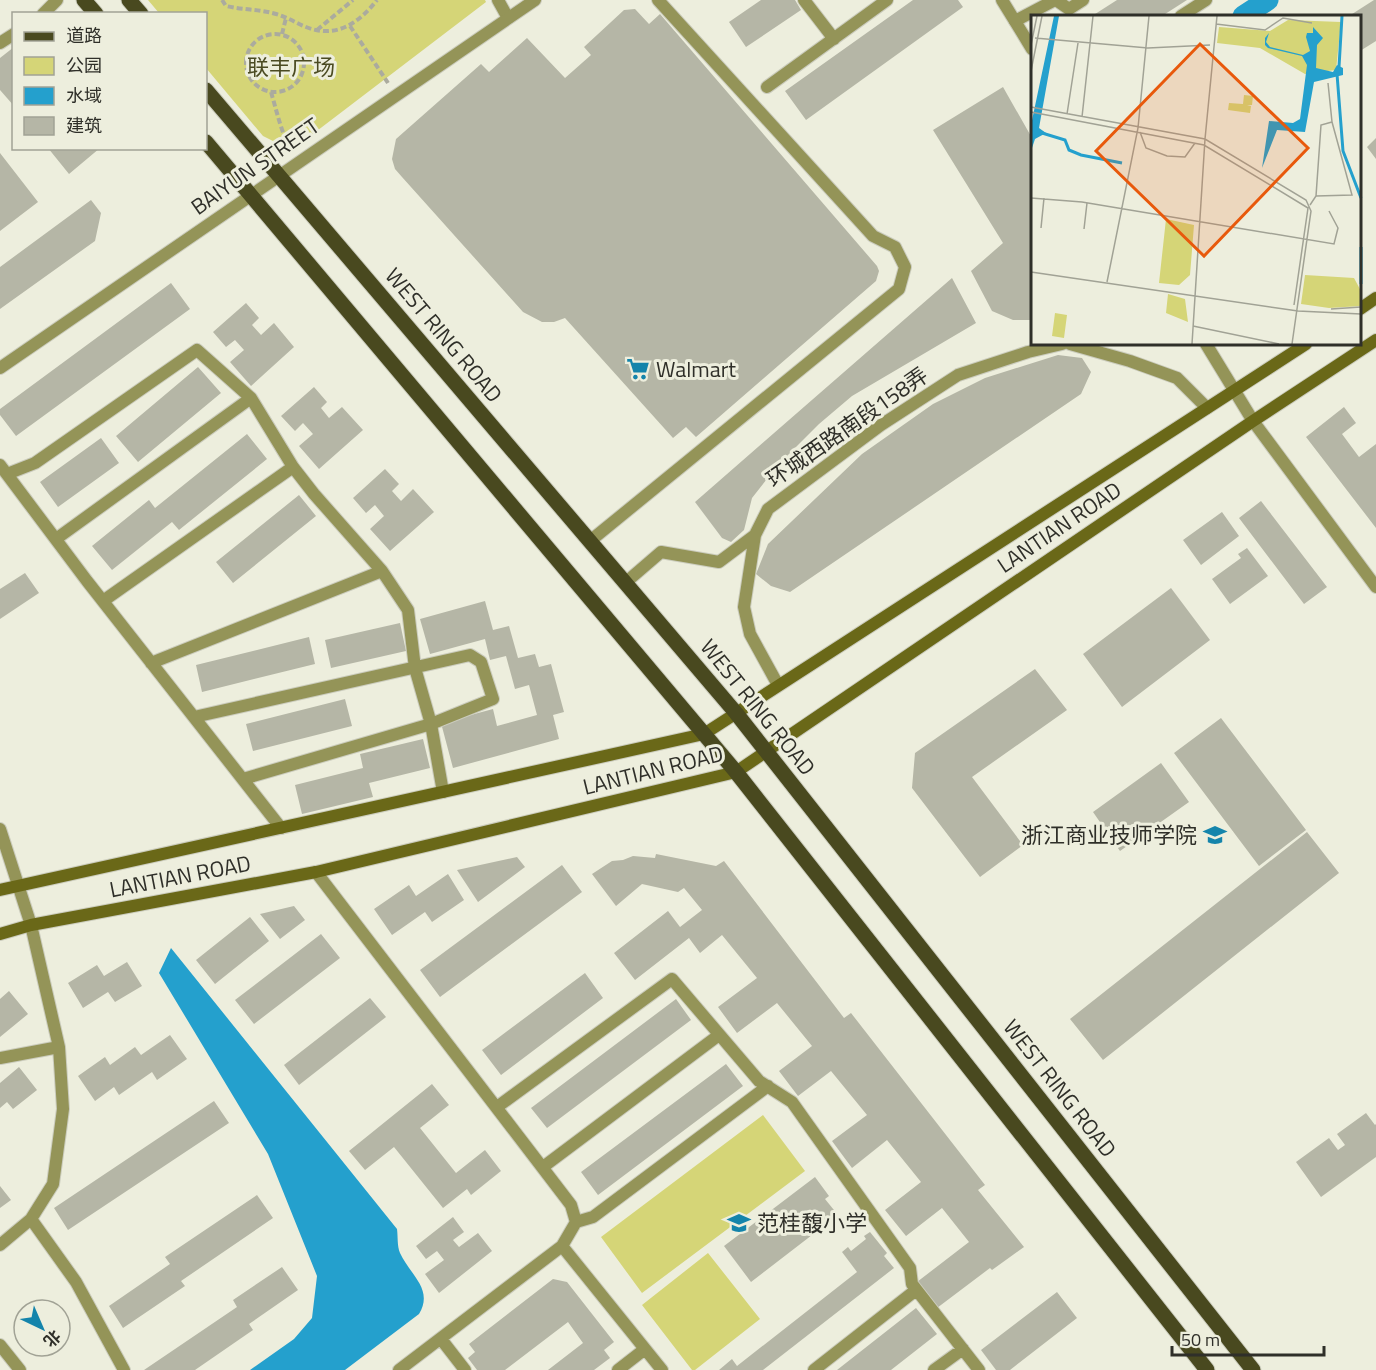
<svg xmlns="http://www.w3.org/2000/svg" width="1376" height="1370" font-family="'Titillium Web','Noto Sans SC',sans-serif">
  <rect width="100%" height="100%" fill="#edeedd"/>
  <!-- green -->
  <path fill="#d5d577" d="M148,0H485L486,2L305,140L281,145L263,136L206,68V14L159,13Z
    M763,1115L805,1171L642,1293L601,1237Z
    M708,1253L760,1319L695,1370H692L642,1305Z"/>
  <!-- water -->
  <path fill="#24a0cd" d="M171,948L397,1229C398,1236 397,1246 400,1253C410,1275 434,1289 419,1314L345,1370H250L294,1339L312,1318L317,1276L268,1154L159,973Z"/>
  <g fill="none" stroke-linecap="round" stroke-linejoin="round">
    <!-- canal -->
    <path stroke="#24a0cd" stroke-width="21" d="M1243,16L1268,0"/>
  </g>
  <!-- building -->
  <path fill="#b5b6a6" d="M761,0H795L801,10L746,47L729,22Z
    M913,0H958L963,7L806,120L785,91Z
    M1117,0H1187L1162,16H1092Z
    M1374,0H1376V41L1360,51V16H1349Z
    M635,9L649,24L660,14L877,266L879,271L876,281L696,437L686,427L673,438L565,318L554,322H542L523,312L402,177L395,169L392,159L396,139L481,64L489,72L527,38L565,78L591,55L584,47L624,10Z
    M14,47V106L0,90V58Z
    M1003,87L1032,138V320H1013L992,311L971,271L1003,243L933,130Z
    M1376,138V159L1367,147Z
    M48,148H100L69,174Z
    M0,153L38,202L0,231Z
    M91,200L101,213L95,241L0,309V267Z
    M952,278L976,323L852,396L819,424L777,466L752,498L744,530L731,542L722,538L695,502Z
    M171,283L190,309L16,436L0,415V409Z
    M246,303L259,318L252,325L261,335L274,323L294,347L251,386L230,362L244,350L235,340L226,347L213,332Z
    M1058,355L1082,358L1091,372L1081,394L790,592L771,586L756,574L768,544L862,454L933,404L985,378Z
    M198,367L221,393L138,462L116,436Z
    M314,387L327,402L321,408L329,418L342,407L363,430L319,469L299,446L313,434L303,423L295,431L281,416Z
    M1344,407L1356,423L1342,434L1359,457L1376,444V528L1306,437Z
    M247,434L267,459L179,530L172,522L112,570L92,546L149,500L155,508Z
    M101,438L119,463L58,507L40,482Z
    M385,469L399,484L392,491L401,501L413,489L434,512L390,551L370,529L384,516L375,505L366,513L353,498Z
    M299,495L316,516L233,583L216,562Z
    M1261,501L1327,587L1304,604L1239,518Z
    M1222,512L1239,536L1201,565L1183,540Z
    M1247,548L1268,576L1230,604L1212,579L1241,558L1238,554Z
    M25,573L39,593L0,619V589Z
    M1171,588L1210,640L1122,707L1083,654Z
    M485,601L493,630L509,626L518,658L535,654L539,667L551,664L564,712L553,715L559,739L453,768L441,723L493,709L497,726L537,715L529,685L515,689L506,656L490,660L485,639L430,654L420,619Z
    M400,623L406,651L331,668L325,640Z
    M309,637L315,664L202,692L196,665Z
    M1035,669L1067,710L972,777L1023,845L980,877L912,788L915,753Z
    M345,699L352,726L253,751L246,724Z
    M1221,718L1306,830L1259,866L1174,753Z
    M423,739L430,768L369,783L373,797L302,814L295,785L363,768L360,754Z
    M1161,763L1189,802L1120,851L1093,812Z
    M1307,832L1339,873L1103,1060L1070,1019Z
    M656,854L716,866L724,861L844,1018L851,1013L985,1185L978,1190L1024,1247L992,1270L990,1268L937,1308L917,1282L969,1242L942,1208L906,1236L885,1210L921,1182L887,1140L852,1168L832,1141L867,1115L831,1071L798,1096L779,1071L812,1046L777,1003L737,1033L718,1007L757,978L722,935L700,953L689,938L635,980L614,953L668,911L680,927L702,910L684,888L678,892L642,884L616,906L592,874L612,861L623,860L633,856L655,858Z
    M517,857L525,867L478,902L457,870Z
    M562,865L582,892L440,997L420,970Z
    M448,874L464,900L432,922L425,912L392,935L374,909L409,885L416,896Z
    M294,906L305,920L280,939L260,914Z
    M250,917L269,941L215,984L196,960Z
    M321,934L340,958L254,1024L235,1000Z
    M127,962L142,986L115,1002L108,992L83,1008L68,983L97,965L104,976Z
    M585,973L603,998L501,1075L482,1050Z
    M9,991L28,1014L0,1037V999Z
    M370,998L386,1017L299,1085L284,1065Z
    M676,999L691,1020L547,1128L531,1108Z
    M170,1035L187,1059L157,1080L152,1072L119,1095L114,1087L95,1101L78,1076L105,1057L110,1065L135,1047L141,1055Z
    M726,1064L743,1086L598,1195L581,1172Z
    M19,1067L37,1090L13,1109L7,1102L0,1108V1083Z
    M432,1084L449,1105L420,1128L456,1173L485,1150L501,1171L471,1195L467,1189L443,1208L394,1147L365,1170L349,1151Z
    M214,1101L229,1123L68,1230L54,1208Z
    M1366,1113L1375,1125L1376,1124V1157L1321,1197L1296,1162L1329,1138L1338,1150L1345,1145L1337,1134Z
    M815,1177L829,1196L825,1199L838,1215L751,1282L724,1246Z
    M0,1186L11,1200L0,1208Z
    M257,1195L273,1218L181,1281L185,1286L123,1328L109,1306L170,1264L165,1257Z
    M453,1217L464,1232L453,1240L459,1247L478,1233L492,1251L439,1293L425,1274L444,1260L437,1251L426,1259L416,1246Z
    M870,1232L887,1253L884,1256L894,1268L763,1370H719L732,1359L737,1366L857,1272L842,1252L848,1247L851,1251L866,1239L864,1236Z
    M282,1267L298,1290L249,1324L253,1330L195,1370H144L237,1307L233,1300Z
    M553,1279L567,1282L614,1342L604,1350L610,1358L594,1370H548L583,1343L568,1322L505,1370H477L468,1358L475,1352L469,1344Z
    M1057,1292L1077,1318L1010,1370H996L981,1350Z
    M916,1308L937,1334L891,1370H837Z"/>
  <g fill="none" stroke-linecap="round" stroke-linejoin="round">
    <!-- lane casing -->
    <g stroke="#cbccbd" stroke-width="14">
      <path id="lane" d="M498,0L508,18
        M804,0L834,39
        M1056,0L1069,9L1083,0
        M43,14L57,0
        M1181,16L1206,0
        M1015,21L1055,0
        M0,43L14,34
        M767,87L887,0
        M0,465L87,581L281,828
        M7,474L35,463L197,350L251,398L293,467L314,494L382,571
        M56,539L251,398
        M590,541L899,289L905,267L895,247L873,236L658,0
        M103,601L293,467
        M151,663L382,571L408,610L415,668L431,724L443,792
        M194,717L470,655L481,662L493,699L431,724L243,779
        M0,829L31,925L59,1047L63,1109L53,1184L31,1219L0,1245
        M316,872L571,1205L576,1222L562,1246L399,1370
        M0,1058L59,1047
        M497,1107L672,979L759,1081L792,1102L910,1268L912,1284L979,1370
        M543,1167L719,1035
        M31,1219L76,1282L124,1370
        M576,1222L593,1217L768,1086
        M562,1246L662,1370
        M441,1339L465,1370
        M0,1345L20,1370
        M618,1370L645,1349
        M814,1370L916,1290
        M934,1370L963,1349"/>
    </g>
    <!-- street casing -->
    <g stroke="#cbccbd" stroke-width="14">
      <path id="street" d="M1002,0L1032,49
        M1070,344L1130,361L1177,378L1207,408
        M1206,344L1253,421L1376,587
        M0,368L535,0
        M625,583L661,552L719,562L755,535
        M778,685L750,634L744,607L755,535L768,509L881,425L958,375L1028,352L1062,344"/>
    </g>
    <!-- secondary casing -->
    <g stroke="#cbccbd" stroke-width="14">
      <path id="secondary" d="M1360,309L1376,298
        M0,890L704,734L1306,344
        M0,934L31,925L316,872L736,772L1253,421L1376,340"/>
    </g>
    <!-- primary casing -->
    <g stroke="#cbccbd" stroke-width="17">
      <path id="primary" d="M84,0L96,14
        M129,0L141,14
        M206,90L736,713L1253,1370
        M206,142L736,772L1207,1370"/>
    </g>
    <!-- path -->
    <path stroke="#abab9e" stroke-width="4" stroke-dasharray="6 3" stroke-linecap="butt" d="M222,0L226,6C243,10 259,9 276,14C287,17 296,23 306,27C336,39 359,23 377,0
      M350,26L388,83
      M317,30L353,0
      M246 63a29 29 0 1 1 58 0a29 29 0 1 1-58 0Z
      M282,34L286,18
      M271,92C277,112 281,132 291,150"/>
    <!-- lane -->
    <use href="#lane" stroke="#949458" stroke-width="12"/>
    <!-- street -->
    <use href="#street" stroke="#949458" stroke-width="12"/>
    <!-- secondary -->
    <use href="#secondary" stroke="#6a6818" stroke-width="12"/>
    <!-- primary -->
    <use href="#primary" stroke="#49491f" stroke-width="15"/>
  </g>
  <!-- icons -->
  <defs>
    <g id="supermarket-bare" transform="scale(1.8)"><path d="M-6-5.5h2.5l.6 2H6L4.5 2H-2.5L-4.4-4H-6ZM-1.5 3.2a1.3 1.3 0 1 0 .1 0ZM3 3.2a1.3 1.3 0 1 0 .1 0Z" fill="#1484ab" stroke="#edeedd" stroke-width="2.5" paint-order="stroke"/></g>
    <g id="university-bare" transform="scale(1.8)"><path d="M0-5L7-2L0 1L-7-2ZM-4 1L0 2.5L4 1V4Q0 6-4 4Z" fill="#1484ab" stroke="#edeedd" stroke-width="2.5" paint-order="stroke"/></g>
    <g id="school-bare" transform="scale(1.8)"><path d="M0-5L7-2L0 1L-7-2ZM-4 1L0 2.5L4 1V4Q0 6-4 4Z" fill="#1484ab" stroke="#edeedd" stroke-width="2.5" paint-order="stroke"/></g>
  </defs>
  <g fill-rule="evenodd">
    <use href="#supermarket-bare" x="638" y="369"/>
    <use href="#university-bare" x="1215" y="835"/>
    <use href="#school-bare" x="739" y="1223"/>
  </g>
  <g text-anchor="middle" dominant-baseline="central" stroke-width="6" stroke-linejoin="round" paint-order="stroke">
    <!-- park labels -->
    <g font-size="22" fill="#4b4b22" stroke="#edeedd">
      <text x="291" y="67">联丰广场</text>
    </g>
    <!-- street labels -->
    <g font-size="22" fill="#2f2f29" stroke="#edeedd">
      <text transform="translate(255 166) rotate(-35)">BAIYUN STREET</text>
      <text transform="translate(444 335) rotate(50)">WEST RING ROAD</text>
      <text transform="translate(847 427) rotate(-35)">环城西路南段158弄</text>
      <text transform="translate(1059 527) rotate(-34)">LANTIAN ROAD</text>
      <text transform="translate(758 707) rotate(51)">WEST RING ROAD</text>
      <text transform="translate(653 770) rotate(-14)">LANTIAN ROAD</text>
      <text transform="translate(180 876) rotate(-11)">LANTIAN ROAD</text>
      <text transform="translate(1060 1088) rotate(52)">WEST RING ROAD</text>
    </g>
    <!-- poi labels -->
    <g font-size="22" fill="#2f2f29" stroke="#edeedd" text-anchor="start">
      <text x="656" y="369">Walmart</text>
      <text x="1197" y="835" text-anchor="end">浙江商业技师学院</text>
      <text x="757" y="1223">范桂馥小学</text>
    </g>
  </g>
  <!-- overview -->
  <g transform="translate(1031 15)">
    <rect width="330" height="330" fill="#edeedd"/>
    <path d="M257,5L310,7L305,55L274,59L229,33L186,28L188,12L239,16ZM213,80L222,81L221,90H216L220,91L219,98L197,95L198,88L212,89ZM135,204L163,210L159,260L148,270L128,268ZM274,260L323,263L330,276V291L298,293L270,289ZM137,279L154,284L157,307L135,298ZM24,298L36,300L33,323L21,321Z" fill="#d5d577"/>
    <path d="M23,1H28L8,113L15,118L4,124L0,136V110ZM282,12L292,23L286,30L285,53L302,57L306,50L312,53V60L283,67L274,117L246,115L231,153L238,106L262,108L269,104L276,50L271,41L237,33L234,30V23L238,18L235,27L239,32L272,40L279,36L275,22L276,18H282Z" fill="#24a0cd"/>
    <path fill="none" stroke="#24a0cd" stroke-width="3" d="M308,52L311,1M306,59L312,136L330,183M11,118L34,125L38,135L50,140L91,148M330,232V269"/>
    <path fill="none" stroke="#a1a295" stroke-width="1.5" d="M185,9L234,15L252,3L281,8M4,23L117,33L179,30M0,30L6,1M0,56L11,1M297,68L301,107M0,92L174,124L275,185L280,196L261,329M0,97L173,130L277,193L263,290M36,99L47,28M51,102L62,1M109,117L115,133L136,141L154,142L164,128M0,183L51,187L303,229L307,213L298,196M279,190L285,181L290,110L301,107L321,180L285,181M10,213L13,183M53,214L56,188M0,257L267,296L330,299M76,267L107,113L118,1M300,294L330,292M162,311L248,329M161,329L174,124L186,1"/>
    <path fill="#e8590c" fill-opacity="0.15" stroke="#e8590c" stroke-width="3" d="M169,29L277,133L173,241L65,136Z"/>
    <rect width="330" height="330" fill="none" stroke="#2f2f29" stroke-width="3"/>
  </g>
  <!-- legend -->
  <rect x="12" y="12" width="195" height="138" fill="#edeedd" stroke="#a1a295" stroke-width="1.5"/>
  <rect x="24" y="32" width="30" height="9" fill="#49491f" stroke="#a1a295" stroke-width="1.5"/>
  <text x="66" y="42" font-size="18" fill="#2f2f29">道路</text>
  <rect x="24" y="57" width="30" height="18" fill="#d5d577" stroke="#a1a295" stroke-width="1.5"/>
  <text x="66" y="72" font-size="18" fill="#2f2f29">公园</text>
  <rect x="24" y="87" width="30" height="18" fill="#24a0cd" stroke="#a1a295" stroke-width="1.5"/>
  <text x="66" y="102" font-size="18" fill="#2f2f29">水域</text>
  <rect x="24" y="117" width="30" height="18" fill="#b5b6a6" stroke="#a1a295" stroke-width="1.5"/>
  <text x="66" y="132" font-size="18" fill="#2f2f29">建筑</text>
  <!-- north arrow -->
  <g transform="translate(42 1328) rotate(136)"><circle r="28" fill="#edeedd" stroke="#a1a295" stroke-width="1.5"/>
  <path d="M0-4.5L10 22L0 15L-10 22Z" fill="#1484ab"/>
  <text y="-9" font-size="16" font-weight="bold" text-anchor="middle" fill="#2f2f29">北</text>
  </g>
  <!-- scale -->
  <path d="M1172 1346v9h152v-9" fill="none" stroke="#2f2f29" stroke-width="3"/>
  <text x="1181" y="1346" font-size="18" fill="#2f2f29" stroke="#edeedd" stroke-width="4.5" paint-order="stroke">50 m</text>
</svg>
